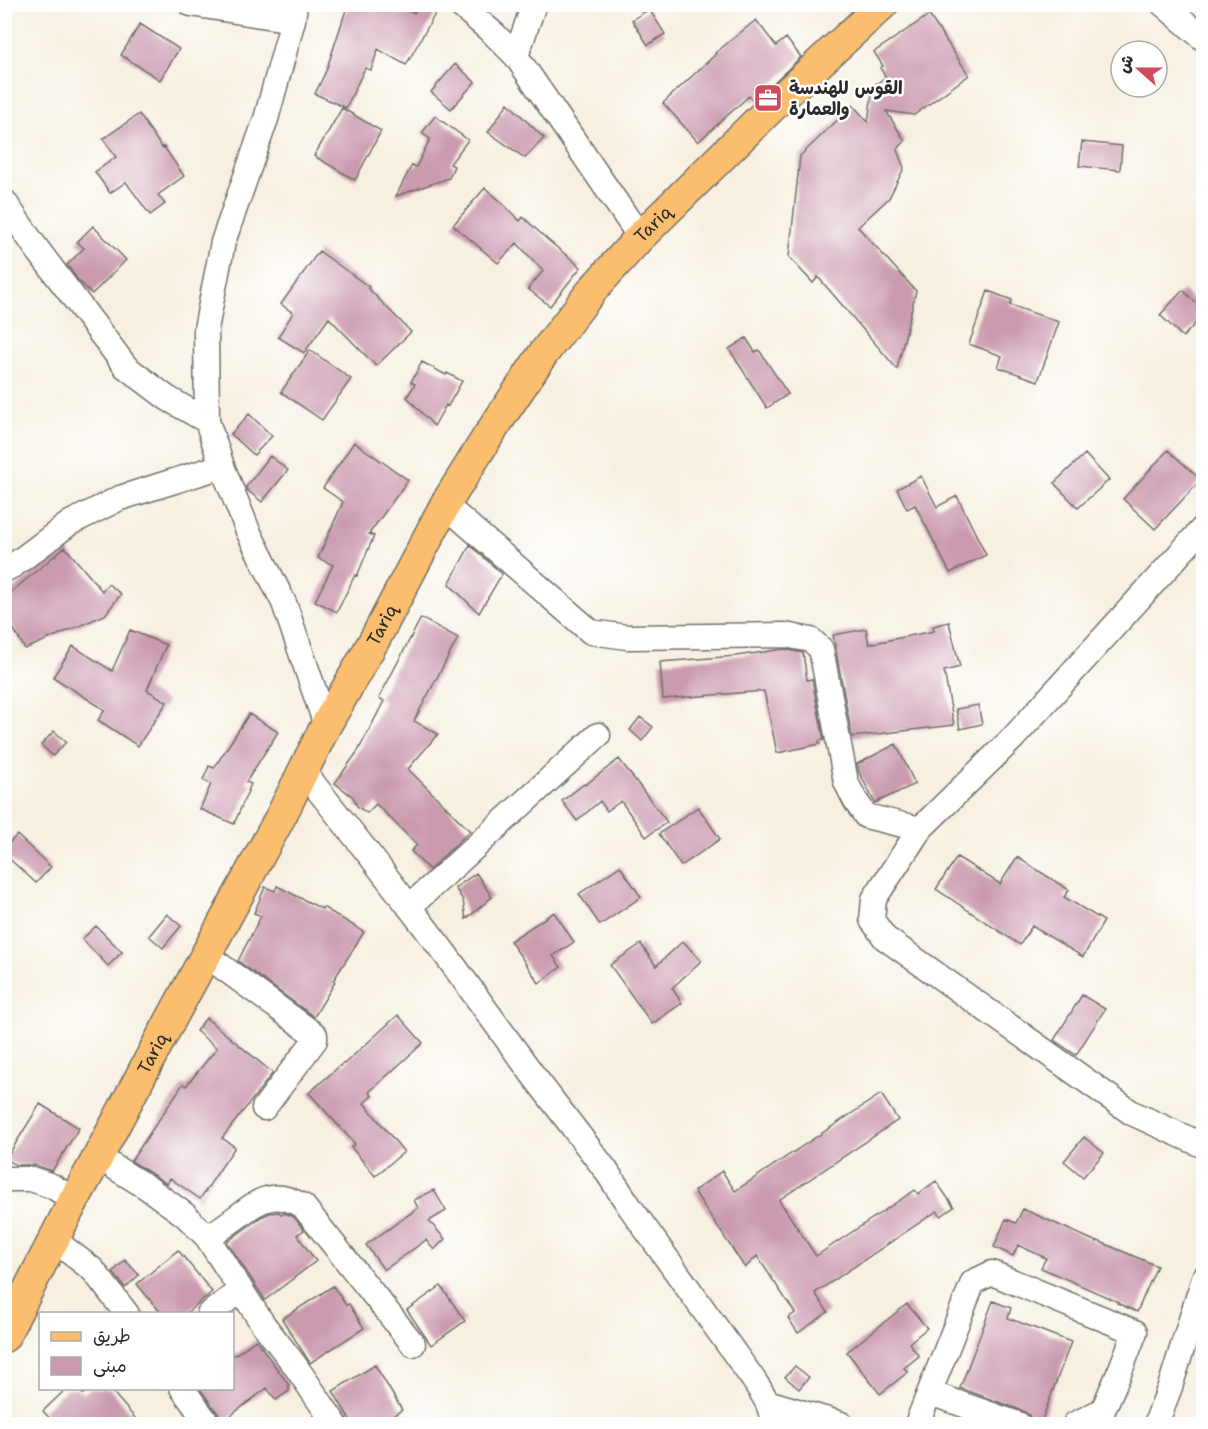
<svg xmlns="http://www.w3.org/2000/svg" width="1208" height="1429" font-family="'Shantell Sans','Playpen Sans Arabic',sans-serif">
  <rect width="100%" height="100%" fill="#fff"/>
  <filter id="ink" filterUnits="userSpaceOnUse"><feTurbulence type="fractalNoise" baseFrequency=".0167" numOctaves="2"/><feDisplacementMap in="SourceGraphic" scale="12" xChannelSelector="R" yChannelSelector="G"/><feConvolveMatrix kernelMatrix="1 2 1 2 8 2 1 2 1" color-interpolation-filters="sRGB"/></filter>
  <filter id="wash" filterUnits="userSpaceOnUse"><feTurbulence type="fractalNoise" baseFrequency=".008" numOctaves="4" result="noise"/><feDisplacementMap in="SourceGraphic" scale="24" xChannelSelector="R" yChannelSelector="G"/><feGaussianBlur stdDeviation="1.35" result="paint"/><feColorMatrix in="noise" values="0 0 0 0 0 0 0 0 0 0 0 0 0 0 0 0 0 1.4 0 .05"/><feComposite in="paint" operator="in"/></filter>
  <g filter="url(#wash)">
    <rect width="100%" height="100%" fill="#f7f0e1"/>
    <g id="blocks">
      <!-- building -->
      <path fill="#ca9aaf" d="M348,4H388L414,13L420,4L435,14L406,65L378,49L371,70L365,68L346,108L315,94L326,71Z
        M649,9L665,34L648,45L632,20Z
        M929,15L969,75L914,115L886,111L905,141L897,150L904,168L889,198L858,227L916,291L897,369L818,277L813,283L789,257L800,156L853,105L868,122L873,86L886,77L880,68L883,66L874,52Z
        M756,20L776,46L786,38L801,57L753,102L749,96L698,142L663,103L716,54L715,53Z
        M140,24L179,49L160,80L121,55Z
        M455,64L475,82L451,109L431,92Z
        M508,103L544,138L525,158L488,132Z
        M342,108L381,131L355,180L314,156Z
        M139,114L162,148L164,147L184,176L158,195L165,204L150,215L126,182L110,193L95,172L116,157L103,139Z
        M435,116L468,140L450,164L454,166L449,178L396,196L412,165L416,167L430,139L422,133Z
        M1082,142L1122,146L1120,170L1079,166Z
        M485,188L497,198L520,221L523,217L549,241L581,267L550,306L528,289L543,271L517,243L498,263L453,225Z
        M93,226L126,260L92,294L77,279L67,265L84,248L77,242Z
        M319,251L369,287L368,288L411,332L376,366L329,318L304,353L278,337L293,313L281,304Z
        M1183,290L1203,310V315L1183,337L1160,315Z
        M988,291L1012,300L1010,305L1059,322L1038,381L998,367L1002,356L969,344Z
        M746,338L755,352L759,350L788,394L767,408L729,349Z
        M310,350L351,379L322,420L281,392Z
        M422,362L446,375L447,373L462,381L448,406L446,405L434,426L407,397L415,384L411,382Z
        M249,414L272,436L254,455L231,434Z
        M354,442L408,480L369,534L374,536L357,576L355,575L337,612L315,601L333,565L318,558L343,502L323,488Z
        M1168,450L1201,480L1155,529L1123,499Z
        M1085,454L1109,480L1078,508L1054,483Z
        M270,456L288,470L262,502L247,490L246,487Z
        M921,476L937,507L957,496L986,555L950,573L915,505L907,509L897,489Z
        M470,545L502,574L479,613L449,584Z
        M65,547L102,591L108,584L121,594L105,615L25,649L4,612V598Z
        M421,618L458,638L414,721L438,734L408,769L470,831L429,870L411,851L417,845L376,804L367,813L357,806L353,797L335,783L358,751L384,701L379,698Z
        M949,622L960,667L944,671L954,725L852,737L833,635L866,629L869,644L934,631L933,626Z
        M130,630L166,645L147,690L167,702L138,746L98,720L105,710L53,677L73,646L112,671Z
        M784,649L803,653L807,680L812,679L824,740L819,741L820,744L777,753L764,691L663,699L660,662L736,656Z
        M978,705L982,724L960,729L956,709Z
        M249,714L278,732L246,782L251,784L234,824L200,809L211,784L203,780L209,766L214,768Z
        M640,717L653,727L642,741L630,730Z
        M54,731L66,742L53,756L41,745Z
        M896,744L915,784L875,803L859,772L857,764Z
        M619,759L667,822L646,837L621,801L607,811L600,801L577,821L562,801L584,784L585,785Z
        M698,807L720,839L681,866L659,834Z
        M17,835L51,867L36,883L4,854V848Z
        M957,857L1000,884L1017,857L1069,890L1064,897L1104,921L1083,957L1032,926L1020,945L936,889Z
        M620,866L641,897L600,925L579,894Z
        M476,873L492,897L466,919L463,900L455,888Z
        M277,886L322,909L323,907L364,932L333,981L335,982L314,1017L238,961L261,916L254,913L265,887L275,891Z
        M554,912L574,942L553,956L561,967L539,983L510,941Z
        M167,914L181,926L163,948L149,936Z
        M96,926L122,952L108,966L82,939Z
        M683,941L701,961L672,988L682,1003L652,1024L610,965L641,944L656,966Z
        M1082,995L1105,1009L1076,1055L1054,1040Z
        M398,1015L423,1043L369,1092L372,1096L364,1103L404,1152L375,1176L351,1147L355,1144L309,1093L343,1063L344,1064Z
        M206,1018L273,1073L222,1138L235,1147L200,1199L170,1178L167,1184L131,1161L183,1084L186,1086L217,1048L196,1031Z
        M881,1094L898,1120L779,1200L816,1256L915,1190L918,1194L936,1181L954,1207L941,1216L937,1211L815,1293L828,1312L798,1333L788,1318L795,1313L757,1256L745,1268L694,1191L722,1171L735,1191Z
        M40,1104L79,1128L52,1171L35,1165H16L6,1159Z
        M1084,1137L1104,1153L1083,1177L1064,1161Z
        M434,1190L446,1211L429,1221L445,1239L434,1250L426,1240L384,1270L366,1245L418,1208L414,1200Z
        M1023,1209L1097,1242L1098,1241L1157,1266L1137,1312L1117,1303L1118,1302L1041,1268L1046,1258L1018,1245L1013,1256L994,1247L1006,1219L1016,1223Z
        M279,1212L282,1215L284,1213L294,1217L304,1230L297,1235L316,1261L265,1300L227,1242L261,1217L270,1213Z
        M178,1250L212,1292L185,1314H162L137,1284Z
        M125,1260L139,1275L125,1288L113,1272Z
        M333,1286L346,1305L349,1304L364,1328L310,1363L282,1319Z
        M441,1286L465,1321L431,1345L407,1310Z
        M993,1301L1011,1308L1008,1318L1071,1342L1040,1425L1032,1423L1029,1415L1023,1411L960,1388Z
        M907,1304L927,1328L909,1343L919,1356L904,1368L908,1372L880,1394L847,1352Z
        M256,1340L289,1385V1391L276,1400L267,1388L222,1422L220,1416L200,1389H232V1357Z
        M375,1365L402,1410L378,1425H353L333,1391Z
        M795,1366L809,1377L799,1389L785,1377Z
        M66,1389H77L83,1394L90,1389H110L141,1425H56L43,1411Z"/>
    </g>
  </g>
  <g filter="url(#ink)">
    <use href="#blocks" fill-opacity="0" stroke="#72706b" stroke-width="1.5"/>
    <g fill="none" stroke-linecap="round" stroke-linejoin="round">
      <!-- minor casing -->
      <g stroke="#72706b" stroke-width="27">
        <path id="minor" d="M191,4L293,20
          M295,4L293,20L266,119L223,242L206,329L207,421L222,466L248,531L284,603L326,725
          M459,4L494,34L516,56L640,237
          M1163,4L1204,39
          M516,56L534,4
          M4,201L34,245L126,367L167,398L207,421
          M445,505L591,632L627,637L785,635L811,640L821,649L846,782L855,800L866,816L920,829L1013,738L1204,527
          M4,570L14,565L70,523L120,498L222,466
          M304,772L372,858L446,955L533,1075L605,1169L630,1207L753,1379C762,1393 773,1407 772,1424
          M920,829L874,899L872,920L885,938L1132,1113L1204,1146
          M409,907L598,735
          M206,955L315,1035V1040L264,1108
          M98,1157L148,1188L185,1215L207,1237L263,1324L294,1364L335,1424
          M4,1179H31L52,1186L74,1200
          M207,1237C214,1233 221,1229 227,1224C241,1215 255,1200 272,1198C283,1196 293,1201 303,1206L413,1344
          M54,1240L93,1270L127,1314
          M209,1314L241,1290
          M182,1388L208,1424
          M930,1393L1018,1424
          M767,1402L841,1424
          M917,1424L973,1282L992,1273L1135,1332L1120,1371L1103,1410L1075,1424
          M1156,1424L1171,1384L1204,1278"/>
      </g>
      <!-- major casing -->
      <g stroke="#72706b" stroke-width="33">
        <g id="major">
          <path id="s1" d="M4,1337L74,1200L98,1157L156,1047L281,816L326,725L376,637L445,505L488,436L543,354L594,288L640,237L776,103L883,4"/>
        </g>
      </g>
      <!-- minor -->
      <use href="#minor" stroke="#fff" stroke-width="24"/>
      <!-- major -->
      <use href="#major" stroke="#fbbe6e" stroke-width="30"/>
    </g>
  </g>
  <!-- icons -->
  <defs>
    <g id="office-square" transform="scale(1.5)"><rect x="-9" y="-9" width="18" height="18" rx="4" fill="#d1495b" stroke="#fff"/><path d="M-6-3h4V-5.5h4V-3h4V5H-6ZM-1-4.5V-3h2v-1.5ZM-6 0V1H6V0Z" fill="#fff"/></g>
  </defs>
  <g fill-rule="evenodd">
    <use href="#office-square" x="768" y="98"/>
  </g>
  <g text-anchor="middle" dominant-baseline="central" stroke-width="5" stroke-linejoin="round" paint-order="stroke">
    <!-- poi labels -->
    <g font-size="18" font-weight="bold" fill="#2b2b2b" stroke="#fff" text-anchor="start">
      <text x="789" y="88">القوس للهندسة<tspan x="789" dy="21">والعمارة</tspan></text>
    </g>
    <!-- street labels -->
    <g font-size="18" fill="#2b2b2b" stroke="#fff">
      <text stroke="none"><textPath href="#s1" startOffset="1292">Tariq</textPath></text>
      <text stroke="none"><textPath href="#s1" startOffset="806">Tariq</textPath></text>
      <text stroke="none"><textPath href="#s1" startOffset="320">Tariq</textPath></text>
    </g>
  </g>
  <!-- margin -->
  <rect width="1208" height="1429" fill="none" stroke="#fff" stroke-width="24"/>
  <!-- legend -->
  <rect x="39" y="1312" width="195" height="78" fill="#ffffff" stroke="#aaaaaa" stroke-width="1.5"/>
  <rect x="51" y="1332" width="30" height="9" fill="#fbbe6e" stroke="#aaaaaa" stroke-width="1.5"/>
  <text x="93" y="1342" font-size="18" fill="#2b2b2b">طريق</text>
  <rect x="51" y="1357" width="30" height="18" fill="#ca9aaf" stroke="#aaaaaa" stroke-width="1.5"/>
  <text x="93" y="1372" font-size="18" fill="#2b2b2b">مبنى</text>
  <!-- north arrow -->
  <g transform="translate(1139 69) rotate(291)"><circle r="28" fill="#ffffff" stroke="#aaaaaa" stroke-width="1.5"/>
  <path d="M0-4.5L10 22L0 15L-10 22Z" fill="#d1495b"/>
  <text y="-9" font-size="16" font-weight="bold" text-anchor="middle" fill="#2b2b2b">ش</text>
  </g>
</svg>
